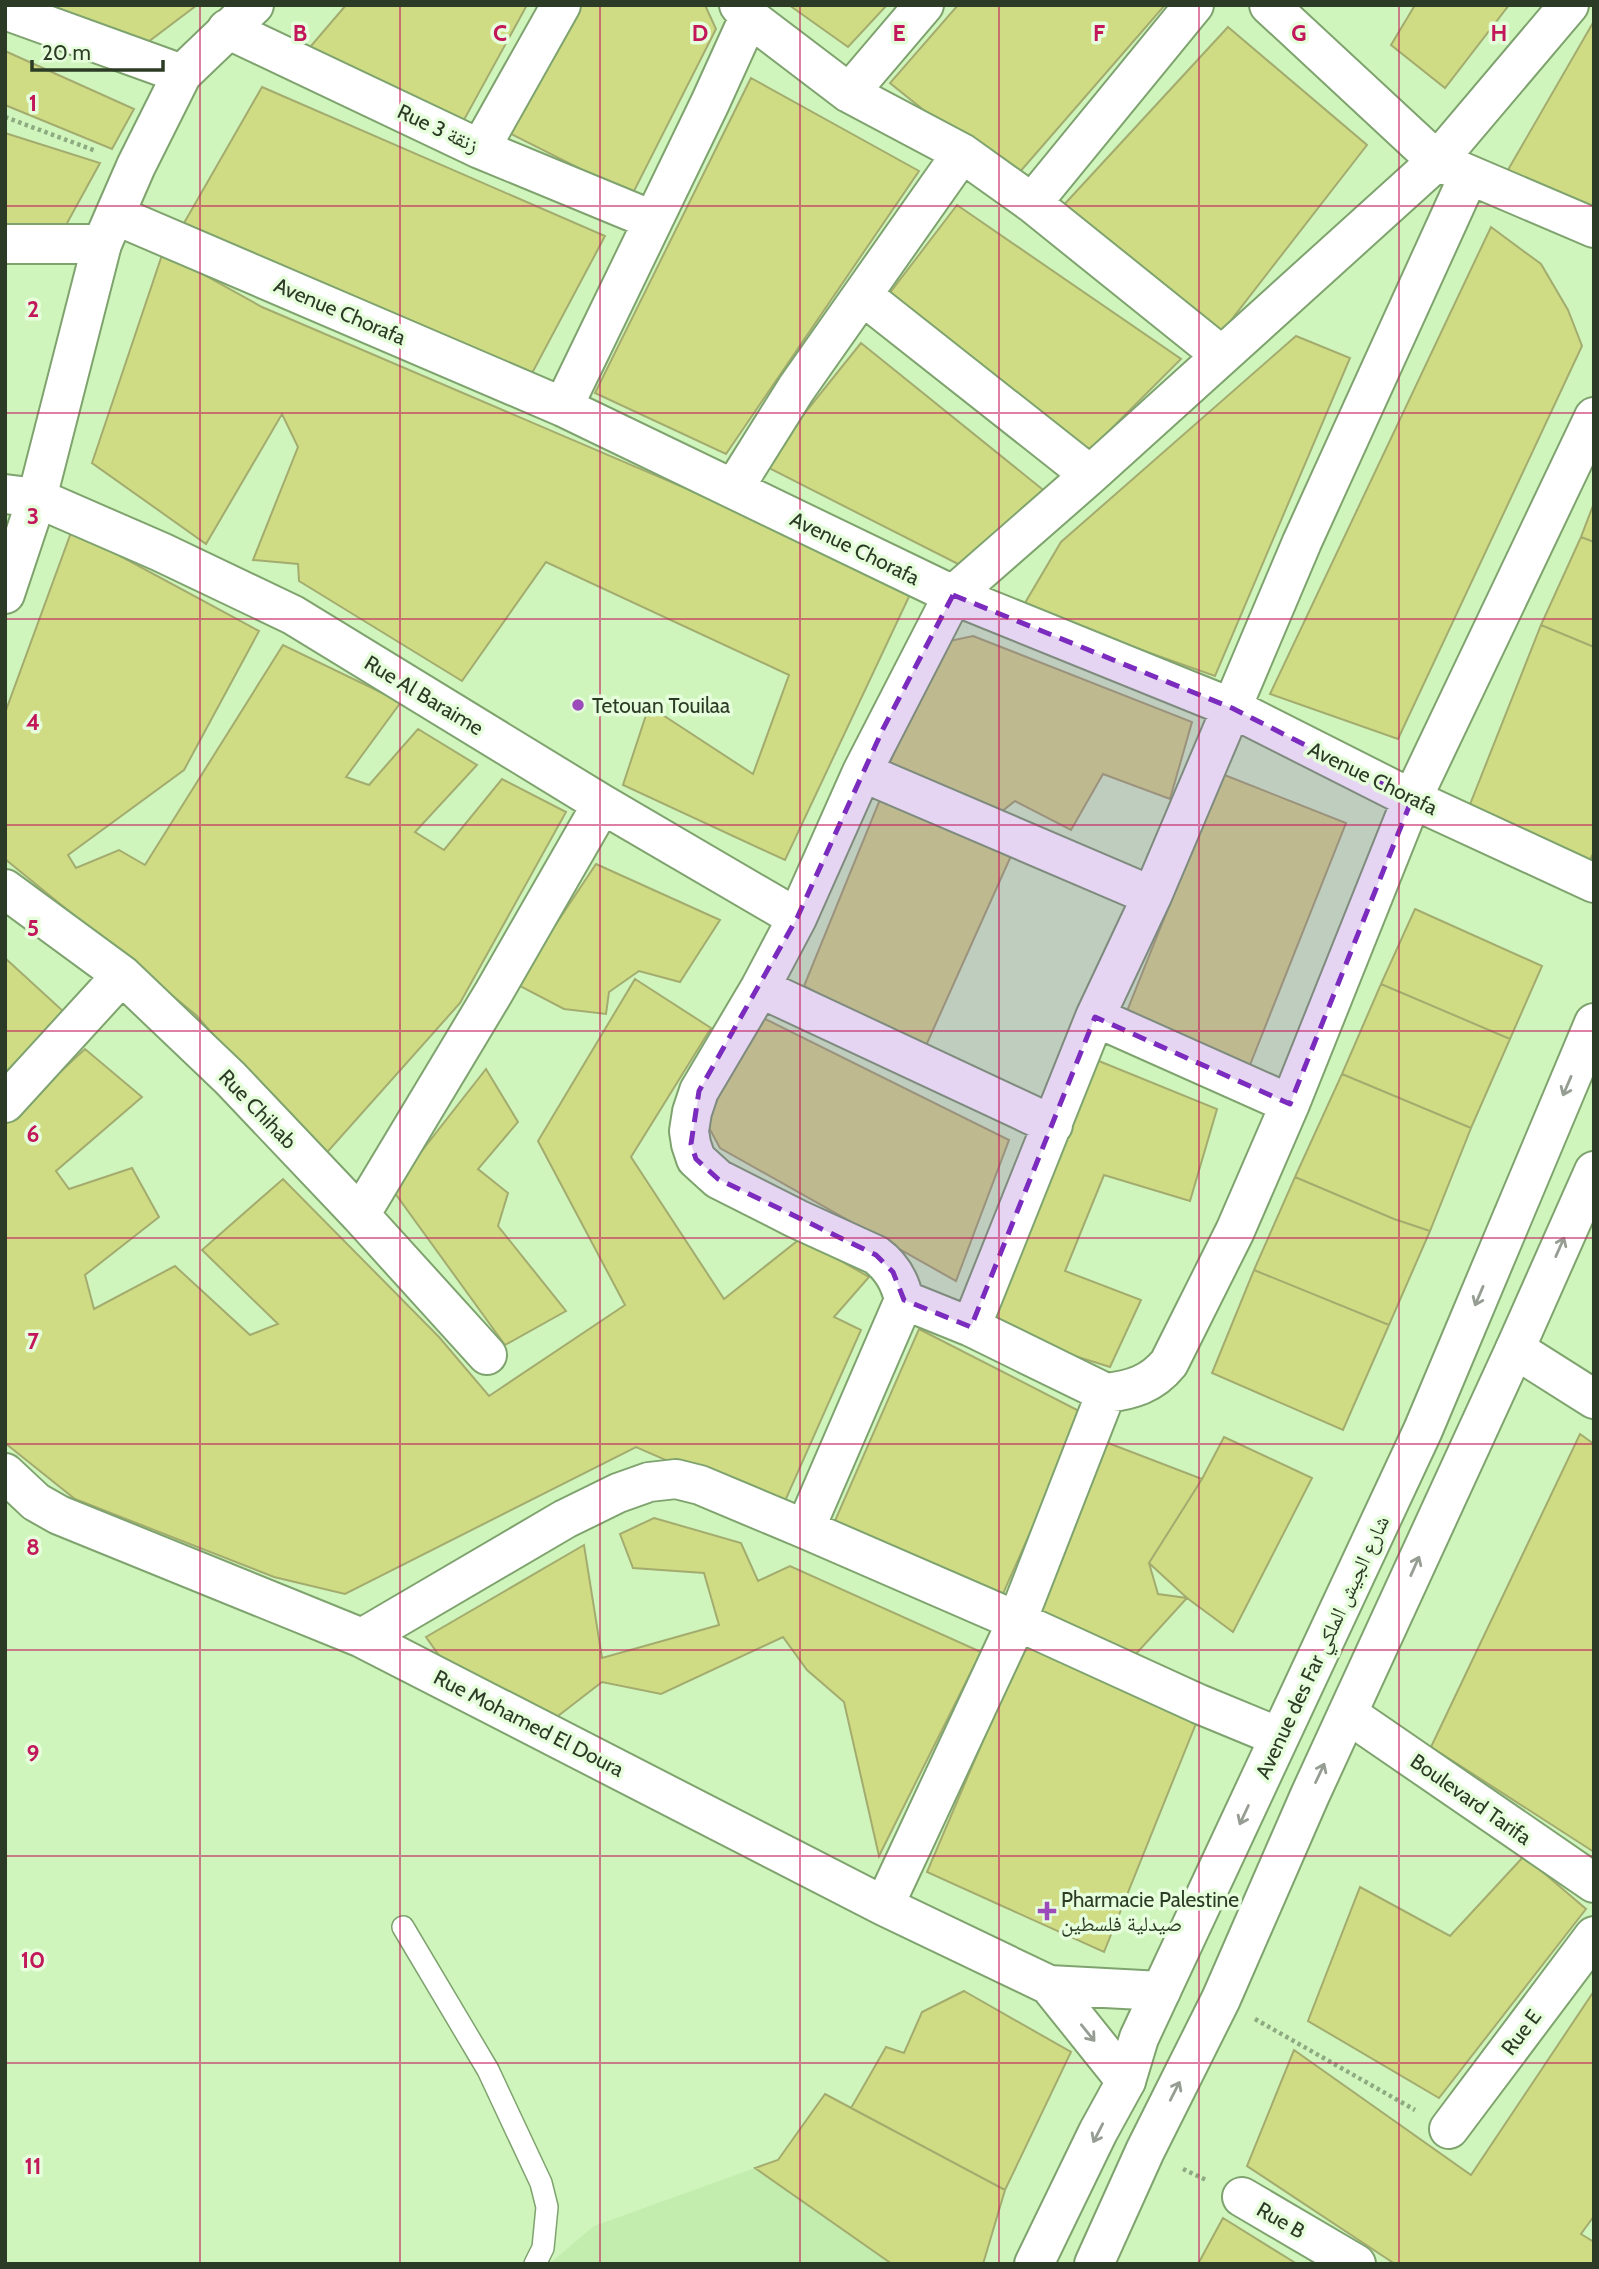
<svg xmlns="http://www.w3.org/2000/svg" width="1599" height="2269" font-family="Cabin,'Noto Naskh Arabic',sans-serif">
  <rect width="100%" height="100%" fill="#cff5bd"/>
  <!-- built -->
  <path fill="#c3edae" d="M755,2168L892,2264H549L594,2226Z"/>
  <!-- building -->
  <path fill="#cfdc84" stroke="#a3ac6e" stroke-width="2" d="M44,5H197L144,45Z
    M346,5H527L459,129L305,53Z
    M571,5H705L716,29L632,195L509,133Z
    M789,5H887L848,47Z
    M958,5H1165L1012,181L890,83Z
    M1415,5H1509L1445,88L1391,45Z
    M1594,21V207L1505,175Z
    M1228,27L1367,145L1218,337L1061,208Z
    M5,51L134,109L112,149L5,105Z
    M751,78L919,171L726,454L595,393Z
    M262,87L605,236L530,377L184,223Z
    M5,133L100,163L66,225L5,227Z
    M957,205L1181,359L1086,454L886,298Z
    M1491,227L1541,264L1568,310L1582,346L1398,739L1270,694Z
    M163,252L262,307L914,586L785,860L623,785L649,706L753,774L789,675L546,562L462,681L299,581L298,564L253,560L298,447L282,414L206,544L92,463Z
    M1296,336L1350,358L1215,676L1022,608L1061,542Z
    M861,343L1047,493L964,567L763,465Z
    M1594,503V542L1581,537Z
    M72,530L259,631L184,770L68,855L76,868L119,850L145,865L283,645L401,702L346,777L369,785L418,729L477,765L415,832L444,850L502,779L566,812L460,1003L322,1158L196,1015L5,859V713Z
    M1581,537L1594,542V647L1541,625Z
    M1541,625L1594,647V852L1590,860L1469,807Z
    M973,636L1192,722L1170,799L1103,774L1071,830L1015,801L996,816L888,767L940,643Z
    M1222,774L1346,823L1246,1075L1121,1026Z
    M881,797L1011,856L924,1050L804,986Z
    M596,864L720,920L680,982L639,971L609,992L606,1014L564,1009L516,984Z
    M1415,909L1542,966L1510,1039L1381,984Z
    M5,958L64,1012L5,1073Z
    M635,979L711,1028L631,1157L724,1299L801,1238L869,1277L834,1317L861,1330L781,1510L636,1447L345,1594L274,1577L75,1499L5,1443V1123L85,1049L142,1097L56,1171L69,1189L132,1168L159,1217L85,1275L94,1309L175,1266L250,1335L278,1324L202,1250L283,1179L439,1337L489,1396L625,1305L538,1141Z
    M1381,984L1510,1039L1471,1128L1342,1074Z
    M755,1014L1009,1140L956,1281L720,1148L702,1115Z
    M1089,1057L1217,1109L1190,1201L1104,1175L1065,1271L1141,1300L1110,1367L986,1328Z
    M486,1069L518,1122L478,1169L508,1193L498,1226L566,1311L505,1345L392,1189Z
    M1342,1074L1471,1128L1430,1231L1394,1219L1295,1177Z
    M1295,1177L1394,1219L1430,1231L1389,1325L1254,1270Z
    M1254,1270L1389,1325L1343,1430L1212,1373Z
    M919,1329L1083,1413L1002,1596L834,1523Z
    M1580,1434L1594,1444V1852L1431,1747Z
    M1224,1437L1312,1478L1233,1632L1187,1598L1149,1563L1202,1479Z
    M1103,1441L1202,1479L1149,1563L1158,1594L1187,1598L1134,1656L1033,1610Z
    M654,1518L741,1543L758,1581L790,1566L981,1652L879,1856L844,1702L807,1670L783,1637L661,1694L602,1682L545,1726L448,1668L426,1637L584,1545L602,1658L719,1625L704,1573L633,1568L620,1534Z
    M1026,1640L1197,1721L1104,1952L927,1872Z
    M1524,1856L1586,1909L1439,2098L1308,2021L1360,1887L1450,1936Z
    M964,1991L1071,2052L1005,2190L851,2108L886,2047L904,2053L922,2012Z
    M1594,1991V2216L1581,2234L1594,2242V2264H1395L1247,2166L1294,2050L1471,2175Z
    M825,2094L1005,2190L983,2264H892L755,2168L778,2160Z
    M1223,2218L1297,2264H1198Z"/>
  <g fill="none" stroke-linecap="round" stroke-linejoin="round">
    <!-- lane casing -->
    <g stroke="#7fa36e" stroke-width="24">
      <path id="lane" d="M403,1927L488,2070L541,2183L547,2207L543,2248L535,2264"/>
    </g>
    <!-- street casing -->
    <g stroke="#7fa36e" stroke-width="42">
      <path id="street" d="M739,5L749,17L849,93L962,153L1032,203L1221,355
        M1269,5L1437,161L1594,228
        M5,10L182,74
        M227,29L480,149L652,220
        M849,93L924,5
        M480,149L561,5
        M1032,203L1194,5
        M115,215L563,407L953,595L1232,708L1412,799L1594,883
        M5,244H102
        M862,295L1090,475
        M563,407L710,103L749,17
        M734,488L796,389L962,153
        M5,494L37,498L161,552L293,615L602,804L797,918
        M862,772L1152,896
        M5,889L122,975L230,1078L360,1215L487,1355
        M760,988L1053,1125
        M1095,1017L1290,1104
        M5,1103L122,975
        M360,1215L494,992L602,804
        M904,1300L971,1327L1106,1393C1132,1390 1152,1384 1169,1363L1235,1231L1290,1104L1412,799L1594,417
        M971,1327L1095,1017L1152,896L1302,542L1469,175
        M1515,1349L1594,1399
        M5,1473L36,1502L59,1515L362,1638L884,1906L1049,1985L1161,1991
        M805,1529L904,1300C900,1281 891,1266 876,1255L797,1219L718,1179L696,1159L691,1144L689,1131L692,1112L699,1091L760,988L797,918L862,772L953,595L1090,475L1437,161L1569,5
        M362,1638L565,1519L618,1493L649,1482L676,1479L700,1485L805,1529L1017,1621L1199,1704L1279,1737
        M1348,1714L1594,1883
        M884,1906L1017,1621L1106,1393
        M1049,1985L1126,2081
        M1449,2129L1594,1936
        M1242,2197L1356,2264"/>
    </g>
    <!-- secondary casing -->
    <g stroke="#7fa36e" stroke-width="42">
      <path id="secondary" d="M5,594L37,498L102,244L136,166L182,74L254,5"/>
    </g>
    <!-- primary casing -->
    <g stroke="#7fa36e" stroke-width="42">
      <path id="primary" d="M1034,2264L1098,2132L1126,2081L1139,2038L1423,1430L1594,1023
        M1094,2264L1145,2151L1221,1999L1310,1795L1515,1349L1594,1171"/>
    </g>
    <!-- path -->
    <path stroke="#8daa80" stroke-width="4.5" stroke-dasharray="3.5 3.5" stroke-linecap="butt" d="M5,117L96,151
      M1255,2019L1415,2110
      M1183,2169L1206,2180"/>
    <!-- lane -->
    <use href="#lane" stroke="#fff" stroke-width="21"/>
    <!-- street -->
    <use href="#street" stroke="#fff" stroke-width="38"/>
    <!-- secondary -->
    <use href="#secondary" stroke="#fff" stroke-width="38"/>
    <!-- primary -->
    <use href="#primary" stroke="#fff" stroke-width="38"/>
  </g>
  <!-- one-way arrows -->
  <defs><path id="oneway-shaft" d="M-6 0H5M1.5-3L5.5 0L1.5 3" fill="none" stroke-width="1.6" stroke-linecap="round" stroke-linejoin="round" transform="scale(1.75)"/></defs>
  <g stroke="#969d92">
    <use href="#oneway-shaft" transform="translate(1567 1086) rotate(113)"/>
    <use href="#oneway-shaft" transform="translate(1560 1247) rotate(-66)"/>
    <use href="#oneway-shaft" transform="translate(1479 1296) rotate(113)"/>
    <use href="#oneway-shaft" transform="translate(1415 1566) rotate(-66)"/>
    <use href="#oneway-shaft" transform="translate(1320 1773) rotate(-65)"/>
    <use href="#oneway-shaft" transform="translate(1244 1815) rotate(115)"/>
    <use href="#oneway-shaft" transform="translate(1088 2033) rotate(51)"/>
    <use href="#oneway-shaft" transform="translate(1175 2091) rotate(-63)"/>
    <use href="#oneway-shaft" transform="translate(1098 2133) rotate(117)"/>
  </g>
  <!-- marked area -->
  <path fill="#7b2cbf" fill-opacity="0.2" stroke="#7b2cbf" stroke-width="5" stroke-dasharray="14 9" stroke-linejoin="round" d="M953,595L1232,708L1412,799L1290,1104L1095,1017L971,1327L904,1300L893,1272L876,1255L718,1179L696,1159L691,1144L699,1091L797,918L883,729Z"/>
  <!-- grid -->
  <path fill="none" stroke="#c2185b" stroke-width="2" stroke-opacity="0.55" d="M200,5V2264M400,5V2264M600,5V2264M800,5V2264M999,5V2264M1199,5V2264M1399,5V2264M5,206H1594M5,413H1594M5,619H1594M5,825H1594M5,1031H1594M5,1238H1594M5,1444H1594M5,1650H1594M5,1856H1594M5,2063H1594"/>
  <!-- markers -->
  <g fill="#9c4bba" stroke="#e6fedc" stroke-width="2.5">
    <circle cx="578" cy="705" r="7"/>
    <path d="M1043.5 1900.5h7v7h7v7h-7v7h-7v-7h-7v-7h7z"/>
  </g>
  <g text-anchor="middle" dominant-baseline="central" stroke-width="7" stroke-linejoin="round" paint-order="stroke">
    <!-- street labels -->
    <g font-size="21" fill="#2c3b25" stroke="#e6fedc">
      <text transform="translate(438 128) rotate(25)">Rue 3 زنقة</text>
      <text transform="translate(340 311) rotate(23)">Avenue Chorafa</text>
      <text transform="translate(855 548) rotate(26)">Avenue Chorafa</text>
      <text transform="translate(424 695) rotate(31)">Rue Al Baraime</text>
      <text transform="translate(1373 778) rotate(26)">Avenue Chorafa</text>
      <text transform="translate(258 1109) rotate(46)">Rue Chihab</text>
      <text transform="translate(1322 1647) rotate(-65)">Avenue des Far شارع الجيش الملكي</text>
      <text transform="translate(529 1723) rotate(27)">Rue Mohamed El Doura</text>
      <text transform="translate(1471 1799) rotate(35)">Boulevard Tarifa</text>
      <text transform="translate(1521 2032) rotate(-53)">Rue E</text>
      <text transform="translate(1281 2220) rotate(30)">Rue B</text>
    </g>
    <!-- poi labels -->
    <g font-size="21" fill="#2c3b25" stroke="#e6fedc" text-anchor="start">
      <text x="592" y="705">Tetouan Touilaa</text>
      <text x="1061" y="1899">Pharmacie Palestine<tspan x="1061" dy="24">صيدلية فلسطين</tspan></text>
    </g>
  </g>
  <g font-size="23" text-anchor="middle" font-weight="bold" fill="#c2185b" stroke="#e6fedc" stroke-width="7" stroke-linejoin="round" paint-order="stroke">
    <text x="300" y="41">B</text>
    <text x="500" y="41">C</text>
    <text x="700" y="41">D</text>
    <text x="899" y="41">E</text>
    <text x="1099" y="41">F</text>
    <text x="1299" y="41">G</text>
    <text x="1499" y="41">H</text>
    <text x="33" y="111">1</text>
    <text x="33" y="317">2</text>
    <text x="33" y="524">3</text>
    <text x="33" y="730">4</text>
    <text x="33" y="936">5</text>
    <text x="33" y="1142">6</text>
    <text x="33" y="1349">7</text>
    <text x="33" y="1555">8</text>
    <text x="33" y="1761">9</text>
    <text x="33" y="1968">10</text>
    <text x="33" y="2174">11</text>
  </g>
  <!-- border -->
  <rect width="1599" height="2269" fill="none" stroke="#2c3b25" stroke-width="14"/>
  <!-- scale -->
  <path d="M32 60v10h131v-10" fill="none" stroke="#2c3b25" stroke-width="3.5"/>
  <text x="42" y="60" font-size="21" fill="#2c3b25" stroke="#e6fedc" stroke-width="5" paint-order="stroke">20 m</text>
</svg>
